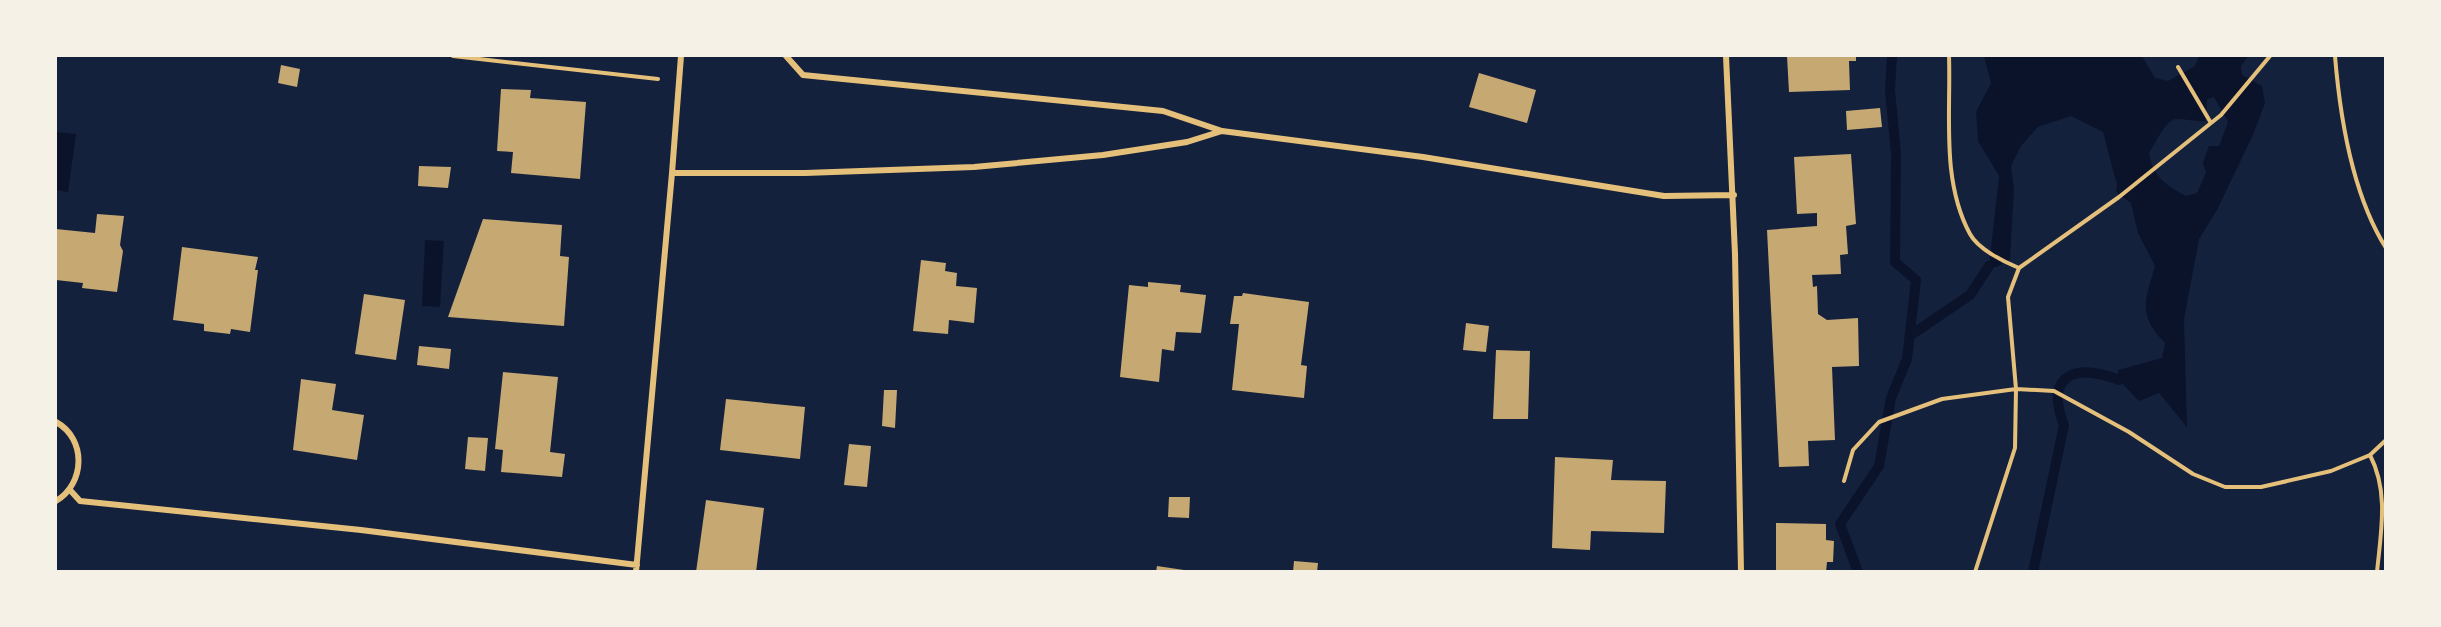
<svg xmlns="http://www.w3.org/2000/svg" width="2441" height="627" font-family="'Space Grotesk',sans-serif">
  <rect width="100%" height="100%" fill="#14213d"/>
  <!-- water -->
  <path fill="#0b132b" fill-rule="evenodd" d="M1984,56H2142L2155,78L2168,81L2195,66L2199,56H2248L2241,66L2242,75L2262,86L2265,103L2253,135L2217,210L2199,239L2184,319L2187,427L2159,393L2139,401L2119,380L2118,370L2162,358L2165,343C2137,315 2145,300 2155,266L2138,233L2131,203L2116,192L2117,185L2103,132L2071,116L2038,127L2021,146L2011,166L2014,189L2010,259L1997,267L1989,266L1999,176L1978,141L1976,112L1991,83ZM2214,97L2228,122L2219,146H2209L2203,163L2206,173L2197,193L2186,196C2167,186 2152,176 2149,153C2155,145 2165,120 2176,119C2186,119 2195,122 2206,121L2207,99Z
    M56,132L76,134L68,192L56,190Z
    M425,240L444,241L440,307L422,306Z"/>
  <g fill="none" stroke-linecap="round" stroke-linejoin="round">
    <!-- stream -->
    <path stroke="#0b132b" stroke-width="10" d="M1911,335L1970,295L1989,266
      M1858,572L1840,524L1879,466L1891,398L1907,359L1916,280L1895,262L1896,154L1890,90L1892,56
      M2033,572L2064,425C2044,374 2076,363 2119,380"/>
  </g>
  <!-- building -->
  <path fill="#c6a872" d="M1787,56H1856V61H1849L1850,90L1789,92Z
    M281,65L300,69L297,87L278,83Z
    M1479,73L1536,90L1527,123L1469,107Z
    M501,89L531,90L530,98L586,102L580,179L511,173L513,152L497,151Z
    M1880,108L1882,127L1847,130L1846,111Z
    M1851,154L1856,224L1846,226L1848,254L1840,255L1841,274L1812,275L1813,287L1817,286L1818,314L1827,320L1858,318L1859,366L1832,367L1835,440L1808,441L1809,466L1779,467L1767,230L1817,226V213L1797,214L1794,157Z
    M419,166L451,167L448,188L418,186Z
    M97,214L124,216L120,245L123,251L117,292L82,288L83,283L56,280V229L95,233Z
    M483,219L562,225L560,256L569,257L564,326L448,317Z
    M182,247L258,257L255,270H258L250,332L231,329L230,334L204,331V324L173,320Z
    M921,260L946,263L945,271L957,273L956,286L977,288L974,323L949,320L948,334L913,331Z
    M1148,282L1181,285L1180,292L1206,295L1201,333L1176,332L1174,351L1162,349L1159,382L1120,377L1129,285L1148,287Z
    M1243,293L1309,302L1301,365L1307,366L1304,398L1232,390L1239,324H1230L1234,296H1242Z
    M364,294L405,300L396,360L355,354Z
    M1466,323L1489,326L1486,352L1463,350Z
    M419,346L451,349L449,369L417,365Z
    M1496,350L1530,351L1528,419H1493Z
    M503,372L558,377L550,452L565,454L562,477L501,472L503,450L495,449Z
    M301,379L336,384L332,410L364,415L357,460L293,450Z
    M884,390H897L895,428L882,426Z
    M726,399L805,407L800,459L720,450Z
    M468,437L488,438L485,471L465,469Z
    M849,444L871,446L867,487L844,485Z
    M1555,457L1613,460L1611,480L1666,481L1664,533L1591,531L1590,550L1552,548Z
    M1169,497H1190L1189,518L1168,517Z
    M706,500L764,508L756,572H696Z
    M1776,523L1826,524V540L1834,541L1833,562H1827L1826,572H1776Z
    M1294,561L1318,563L1317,572H1293Z
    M1157,566L1184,570V572H1156Z"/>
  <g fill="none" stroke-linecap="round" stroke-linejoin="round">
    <!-- path -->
    <path stroke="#e5c07b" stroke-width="4" d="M453,56L658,79
      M1949,56C1951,114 1941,181 1970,234C1978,249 2004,262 2019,268
      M2335,56C2340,117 2352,194 2386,248
      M2178,67L2211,123
      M2370,455C2389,492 2381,531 2377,572
      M1844,481L1853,450L1879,422L1942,399L2016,389L2054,391L2129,432L2193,474L2225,487H2261L2331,471L2370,455L2386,440
      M1975,572L2015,448L2016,389L2008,297L2019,268L2119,197L2221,115L2270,56"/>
    <!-- minor -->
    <path stroke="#e5c07b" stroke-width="6" d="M786,56L803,75L1163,111L1222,131
      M1726,56L1735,254L1741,572
      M672,173L681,56
      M56,422C87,439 85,484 56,501
      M70,490L80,501L361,530L637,565
      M636,572L672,173H805L974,167L1103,155L1187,142L1222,131L1423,157L1664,196L1734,195"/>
  </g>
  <!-- border -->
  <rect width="2441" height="627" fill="none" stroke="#f6f1e7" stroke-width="114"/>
</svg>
